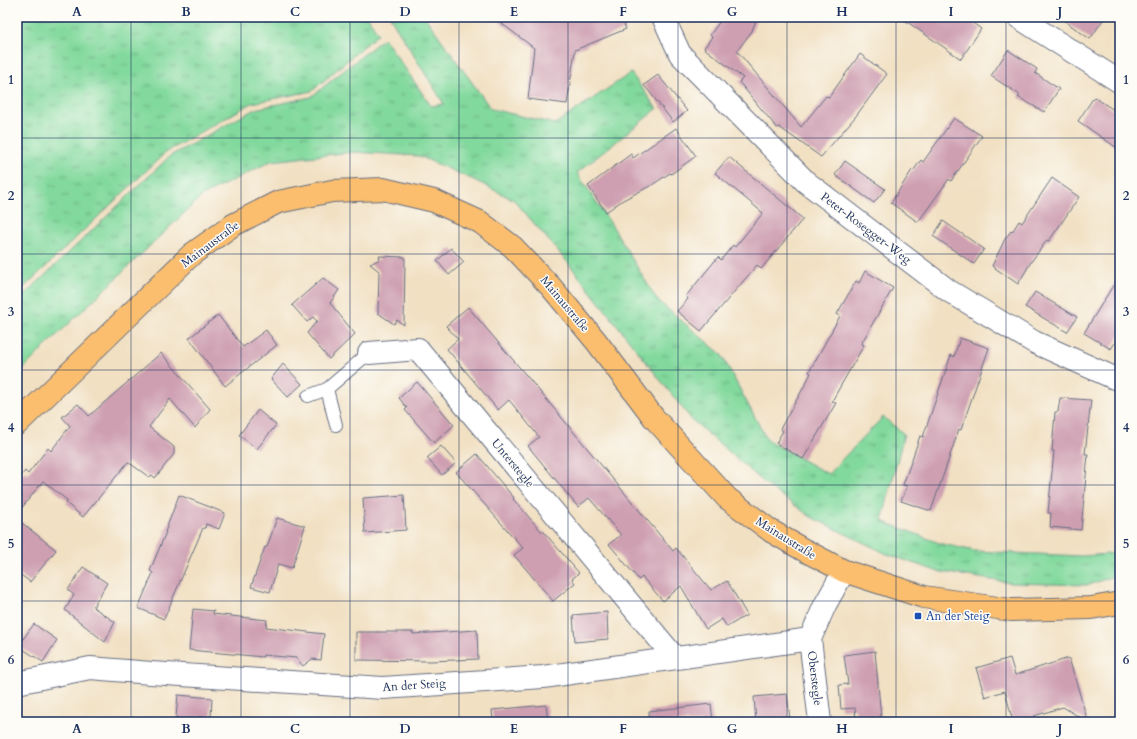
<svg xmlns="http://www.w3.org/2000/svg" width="1137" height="739" font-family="Cardo,serif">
  <defs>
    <pattern id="grass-tufts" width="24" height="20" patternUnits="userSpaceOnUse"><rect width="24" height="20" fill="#82d99d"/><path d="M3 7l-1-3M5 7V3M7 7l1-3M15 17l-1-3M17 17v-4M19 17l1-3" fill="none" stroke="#6ab083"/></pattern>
  </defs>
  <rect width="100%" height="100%" fill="#fdfcf7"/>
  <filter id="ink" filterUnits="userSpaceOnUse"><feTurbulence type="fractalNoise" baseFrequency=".025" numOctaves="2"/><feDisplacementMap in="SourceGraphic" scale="8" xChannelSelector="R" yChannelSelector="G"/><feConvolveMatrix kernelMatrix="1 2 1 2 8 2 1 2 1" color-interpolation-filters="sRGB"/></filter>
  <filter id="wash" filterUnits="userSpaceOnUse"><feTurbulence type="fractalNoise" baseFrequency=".012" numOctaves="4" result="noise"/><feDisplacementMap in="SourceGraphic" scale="16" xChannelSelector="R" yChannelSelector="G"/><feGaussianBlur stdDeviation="0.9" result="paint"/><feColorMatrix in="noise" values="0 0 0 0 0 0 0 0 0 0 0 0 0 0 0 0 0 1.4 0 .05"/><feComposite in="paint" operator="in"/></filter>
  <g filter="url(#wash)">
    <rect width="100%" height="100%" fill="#f1e0c2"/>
    <!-- grass -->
    <path fill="url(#grass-tufts)" stroke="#4e847e" d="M17,17H368L378,34L312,91L252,103L166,152L17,294Z
      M390,17H425L491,109L555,124L631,73L657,109L577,173L613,227L657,300L721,354L767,440L828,474L883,417L904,434L882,521L942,544L975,551L1013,553L1083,556L1120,553V574L1088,585L1011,583L936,571L887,554L811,517L768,486L691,419L569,264L514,200L474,180L419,156L353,152L271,161L202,196L56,336L17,375V302L170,156L255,109L311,97L384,38L431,106L444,104Z"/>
    <g id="blocks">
      <!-- building -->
      <path fill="#ce9fb1" d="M493,17H621L626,29L575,50L567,104L528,99L534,48Z
        M723,17H757L752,31L737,51L801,127L826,96L829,97L860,54L887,74L856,116L821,157L779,127L777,128L739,82L743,78L704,48L712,37L710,35Z
        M900,17H965L981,29L961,59Z
        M1059,17H1105L1090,39Z
        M1008,50L1037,69L1035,73L1059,89L1044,112L1018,97L1020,95L991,76Z
        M658,75L687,111L673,122L644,85Z
        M1094,97L1120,114V150L1078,121Z
        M954,118L982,136L951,181L949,179L918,222L891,203L912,170L913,171L921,160L923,162Z
        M676,128L696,156L671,174L670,173L652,185L623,200L606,212L588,186L631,154L633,158Z
        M729,157L803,219L761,269L757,265L701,331L677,311L688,299L686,296L718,257L721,260L733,245L735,247L763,213L715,173Z
        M845,161L885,189L874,203L835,175Z
        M1052,178L1079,197L1049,241L1047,240L1031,262L1018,284L992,266L1005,239L1011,231L1012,232L1019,221L1022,223Z
        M943,221L984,249L974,264L933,236Z
        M451,248L464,262L449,275L437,261Z
        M379,256L405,257L404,325L397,320L394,324L378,313L379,271L370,264L380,259Z
        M865,271L893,288L861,344L864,345L832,401L836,403L803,459L776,443L783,431L780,429L805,385L811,373L809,372L840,316L837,314L856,281L859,283Z
        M1120,274V334L1111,349L1084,333Z
        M323,278L339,290L330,303L355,334L329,359L307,333L317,321L313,317L307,322L292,305Z
        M1035,292L1077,317L1067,332L1025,307Z
        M468,307L531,381L673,551L676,548L711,590L727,581L747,615L727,627L722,619L706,629L681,586L663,601L642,577L639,580L609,544L621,535L589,498L578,507L528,446L539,437L509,400L498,410L447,349L458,339L446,326Z
        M218,315L243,347L266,330L277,345L225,386L189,338Z
        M960,338L989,348L961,430L959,429L931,511L901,501L907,486L903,485L920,436L923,437L951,355L954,357Z
        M161,353L210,409L195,428L170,399L149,427L174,447V454L155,478L152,475L149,477L128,462L83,517L66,503L68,501L43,481L17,514V481L25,471L28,474L48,448L51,451L70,426L62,417L78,404L89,416Z
        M283,364L302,384L288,397L271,379Z
        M417,382L454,425L434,443L405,410L407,408L399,398Z
        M1060,398L1091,400L1085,454H1088L1081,530L1050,527L1051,513H1048L1054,451H1052L1055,412H1058Z
        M258,410L276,425L257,449L239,435Z
        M441,446L456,463L442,475L427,458Z
        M477,454L514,498L513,499L542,532L543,531L579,573L572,579L575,583L553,601L514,555L523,548L456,472Z
        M179,495L225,513L219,529L206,524L205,528H203L164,619L138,608L153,573L150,571L166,532H165Z
        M404,495L406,530L365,533L363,498Z
        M277,518L305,526L292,568L278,564L270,592L251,587L265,547H267Z
        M17,519L56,550L30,582L17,572Z
        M83,567L107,583L93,607L115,622L105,642L65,610L74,595L68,590Z
        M193,609L214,611L213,614L267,620L266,627L324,634L321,660L312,659L303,666L296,658L263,655V657L189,650Z
        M607,612L608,639L575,642L573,615Z
        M34,624L57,640L43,662L18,646Z
        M477,630L478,659L431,661L356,660V632H413V634Z
        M875,651L881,718L856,720L855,708L841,709L839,685L848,684L844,655Z
        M1010,658L1015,675L1069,658L1088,722L1063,707L1034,716L1036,722H1013L1005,691L985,697L976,668Z
        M787,694L790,720L756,722L754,697Z
        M178,695L212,698L211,717H199V719L176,718Z
        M711,704L713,722H649V711Z
        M546,705L548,722H493L492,710Z"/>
    </g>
  </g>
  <g filter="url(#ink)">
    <use href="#blocks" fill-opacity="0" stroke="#666d81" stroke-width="1"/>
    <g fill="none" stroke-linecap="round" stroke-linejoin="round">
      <!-- service casing -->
      <g stroke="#666d81" stroke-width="14">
        <path id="service" d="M327,389L336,425
          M308,396L327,389L369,353"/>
      </g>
      <!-- minor casing -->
      <g stroke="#666d81" stroke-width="24">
        <path id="minor" d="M663,17L680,54L806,182L949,291L1034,342L1112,377L1120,379
          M1018,17L1120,82
          M369,353L418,349L675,658
          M17,683L90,668L151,673L383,688L543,677L810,639
          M820,722L810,639L825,605L844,571"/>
      </g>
      <!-- primary casing -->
      <g stroke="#666d81" stroke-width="24">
        <path id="primary" d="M17,424L192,254L233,225L278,202L332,191L383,189L434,201L480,222L513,247L551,287L596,341L654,418L727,498L771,531L802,549L844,571L924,597L1011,610L1091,608L1120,603"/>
      </g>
      <!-- service -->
      <use href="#service" stroke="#fff" stroke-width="12"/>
      <!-- minor -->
      <use href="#minor" stroke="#fff" stroke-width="22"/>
      <!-- primary -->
      <use href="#primary" stroke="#fabe6e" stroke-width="22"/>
    </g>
  </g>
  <!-- grid -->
  <path fill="none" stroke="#1b2f5e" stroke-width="1" stroke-opacity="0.55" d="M131,17V722M241,17V722M350,17V722M459,17V722M568,17V722M678,17V722M787,17V722M896,17V722M1006,17V722M17,138H1120M17,254H1120M17,370H1120M17,485H1120M17,601H1120"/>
  <!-- markers -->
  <rect fill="#1a4fb4" stroke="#fdfcf7" stroke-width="1.5" x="914" y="612" width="8" height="8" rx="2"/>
  <g text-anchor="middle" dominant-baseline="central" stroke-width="3" stroke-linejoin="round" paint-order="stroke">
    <!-- street labels -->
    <g font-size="12" fill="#1b2f5e" stroke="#fdfcf7">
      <text transform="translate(866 228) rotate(37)">Peter-Rosegger-Weg</text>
      <text transform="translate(210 244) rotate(-37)">Mainaustraße</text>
      <text transform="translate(565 304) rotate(50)">Mainaustraße</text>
      <text transform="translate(513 463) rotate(50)">Unterstegle</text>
      <text transform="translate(786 538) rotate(32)">Mainaustraße</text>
      <text transform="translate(815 678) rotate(83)">Oberstegle</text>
      <text transform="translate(414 685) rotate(-4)">An der Steig</text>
    </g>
    <!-- transit labels -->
    <g font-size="12" fill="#164399" stroke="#fdfcf7" text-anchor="start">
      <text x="926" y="616">An der Steig</text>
    </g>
  </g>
  <!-- margin -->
  <rect width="1137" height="739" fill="none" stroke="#fdfcf7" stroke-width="44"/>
  <rect x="22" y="22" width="1093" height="695" fill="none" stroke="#1b2f5e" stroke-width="1.5"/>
  <g font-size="13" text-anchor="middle" font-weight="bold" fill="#1b2f5e">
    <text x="77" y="16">A</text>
    <text x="186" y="16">B</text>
    <text x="295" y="16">C</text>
    <text x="405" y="16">D</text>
    <text x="514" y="16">E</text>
    <text x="623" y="16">F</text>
    <text x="732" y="16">G</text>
    <text x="842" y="16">H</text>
    <text x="951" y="16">I</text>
    <text x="1060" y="16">J</text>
    <text x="11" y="84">1</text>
    <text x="1126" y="84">1</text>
    <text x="11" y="200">2</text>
    <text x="1126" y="200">2</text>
    <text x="11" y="316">3</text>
    <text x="1126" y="316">3</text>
    <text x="11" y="432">4</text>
    <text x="1126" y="432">4</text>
    <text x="11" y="548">5</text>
    <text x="1126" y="548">5</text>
    <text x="11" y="664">6</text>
    <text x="1126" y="664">6</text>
    <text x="77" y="733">A</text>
    <text x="186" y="733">B</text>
    <text x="295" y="733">C</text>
    <text x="405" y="733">D</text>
    <text x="514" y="733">E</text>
    <text x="623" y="733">F</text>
    <text x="732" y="733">G</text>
    <text x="842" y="733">H</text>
    <text x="951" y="733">I</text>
    <text x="1060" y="733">J</text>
  </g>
</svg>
